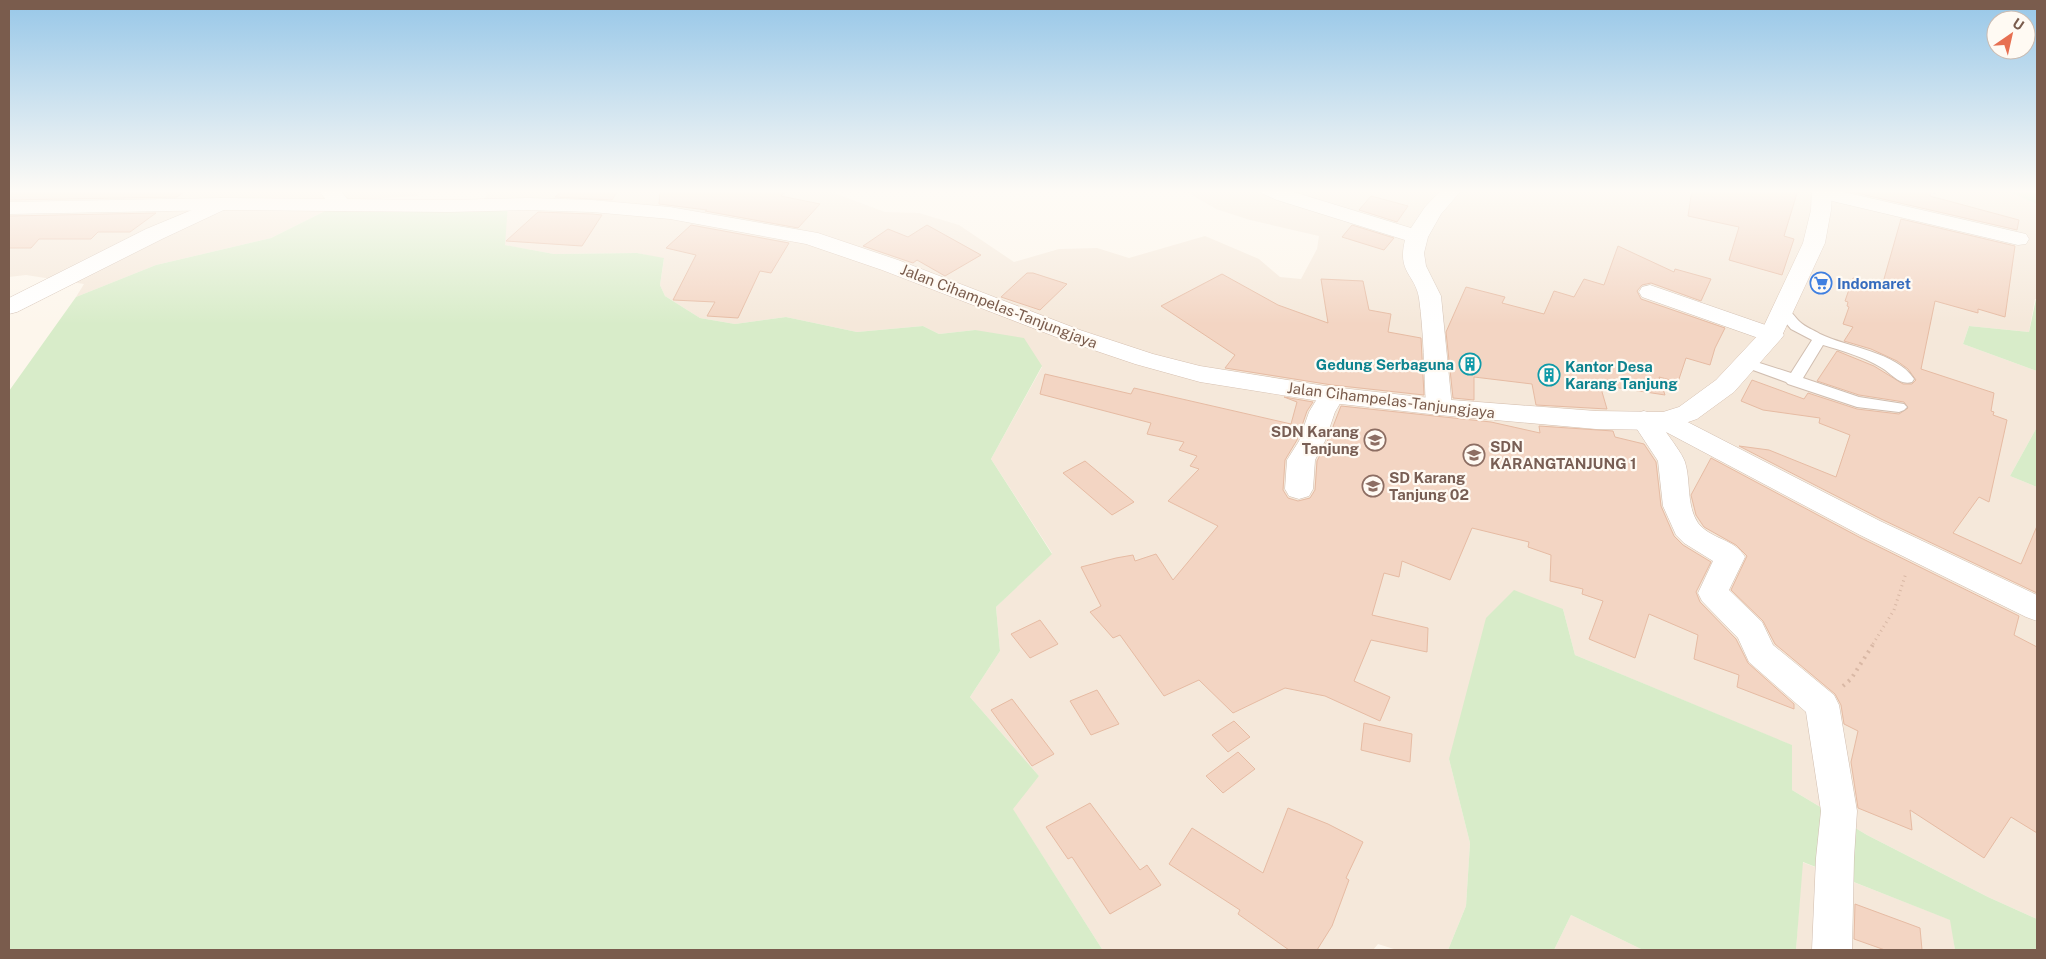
<svg xmlns="http://www.w3.org/2000/svg" width="2046" height="959" font-family="'Public Sans',sans-serif">
  <rect width="100%" height="100%" fill="#fdf6ec"/>
  <!-- residential -->
  <path fill="#f5e8da" d="M9,190H422L417,196L384,198L365,206L333,207L271,238L156,265L76,297L84,284L26,275L9,277Z
    M489,190H826L885,212L919,213L959,225L1014,262L1059,249L1097,248L1129,258L1205,236L1259,259L1280,277L1301,279L1317,249L1319,236L1250,220L1216,209L1184,190H2005L2037,204V299H2035L2029,332L1969,326L1963,344L2037,371V427L2010,476L2037,487V919L1988,897L1867,835L1792,790L1791,745L1575,655L1563,609L1449,759L1470,843L1466,906L1448,950H1397L1378,944L1373,950L1102,949L1012,808L1039,776L970,697L1000,651L996,607L1052,553L991,459L1042,367L975,330L939,334L923,326L857,332L786,317L735,324L700,318L665,296L660,285L664,259L637,253L554,254L504,245L481,205Z
    M1802,862L1951,920L1955,950H1796Z
    M1571,915L1643,950H1554Z"/>
  <!-- green -->
  <path fill="#d8ecc9" d="M2005,190H2037V204Z
    M508,204L505,245L554,254L637,253L664,258L660,285L665,296L700,318L735,324L786,317L857,332L923,326L939,334L975,330L1024,338L1042,366L991,459L1052,554L996,607L1000,651L970,697L1039,776L1013,809L1102,949L1115,950H9V391L76,297L156,265L271,238L333,207Z
    M2036,299H2037V371L1963,344L1969,326L2029,332Z
    M2037,427V487L2010,476Z
    M1514,590L1563,609L1575,655L1792,745V790L1867,835L1988,897L2037,919V950H1955L1950,920L1803,862L1796,950H1643L1571,915L1554,950H1448L1466,906L1470,843L1449,759L1486,618Z"/>
  <!-- building -->
  <path fill="#f3d5c3" stroke="#e6bba3" d="M9,190H187L177,197L9,200Z
    M563,190H618L612,200L555,197Z
    M660,190H788L781,196L820,204L798,228L705,211L707,210L659,204Z
    M1692,190H1798L1784,236L1794,239L1782,275L1729,260L1739,227L1688,216Z
    M1853,190H1931L1930,196L2019,220L2017,230L1852,192Z
    M1371,196L1408,206L1397,222L1359,210Z
    M538,212L592,214L602,215L582,246L506,241Z
    M156,213L130,232H98L91,239H39L31,248H9V216Z
    M1901,219L2015,246L2005,317L1978,309V313L1935,301L1921,369L1994,393L1991,411L1994,412L1993,415L2007,420L1989,502L1979,497L1953,533L2021,564L2037,526V593L1881,519L1739,446L1769,450L1836,477L1850,435L1819,423L1820,418L1763,410L1741,401L1752,380L1804,399L1808,393L1857,409L1899,414L1908,408L1904,402L1859,395L1817,381L1837,351L1874,366L1903,384H1912L1916,380L1908,369L1897,361L1871,349L1844,341L1853,327L1843,324L1849,307L1847,306L1848,302L1845,301L1853,278L1882,286Z
    M691,225L789,243L771,273L760,271L738,318L707,316L715,302L673,300L696,255L666,248Z
    M927,225L981,255L945,276L917,260L913,263L863,246L888,229L908,237Z
    M1352,225L1394,238L1384,250L1342,237Z
    M1618,246L1674,272L1675,269L1711,279L1701,301L1651,283L1642,285L1637,291L1641,299L1725,328L1715,348L1710,365L1686,358L1678,382L1659,377L1665,395L1600,385L1607,409L1536,405L1532,384L1474,377V400L1453,398L1446,332L1466,287L1505,297L1502,303L1544,314L1554,291L1574,297L1584,279L1604,285Z
    M1027,273H1033L1067,284L1040,310L1001,297Z
    M1222,274L1278,305L1328,323L1321,279L1363,281L1369,310L1391,314L1388,332L1421,338L1424,395L1332,385L1225,368L1235,355L1161,306Z
    M1045,374L1131,394L1134,388L1291,424L1297,402L1284,397L1313,402L1307,411L1297,440L1285,460L1283,490L1288,498L1298,501L1310,498L1315,490L1317,461L1327,442L1341,406L1491,422L1540,433L1539,426L1613,431L1615,437L1644,444L1656,462L1661,506L1674,536L1683,545L1711,562L1696,592L1700,602L1736,639L1748,663L1794,704V709L1737,687L1739,675L1694,659L1698,635L1649,614L1635,658L1589,639L1603,601L1582,594L1583,589L1550,581L1551,555L1528,547L1529,542L1472,528L1450,580L1402,561L1399,577L1384,573L1372,615L1428,628L1427,652L1371,640L1354,681L1390,697L1380,721L1325,696L1285,688L1233,713L1199,680L1164,696L1120,635L1113,638L1090,612L1101,606L1081,567L1116,558L1133,555L1135,561L1156,554L1173,580L1218,526L1168,501L1199,469L1190,466L1197,456L1179,450L1184,442L1147,434L1151,423L1040,394Z
    M1711,458L1859,537L2019,616L2014,635L2037,647V833L2011,817L1984,858L1910,810L1912,830L1858,808L1851,762L1858,731L1844,724L1841,705L1835,694L1775,644L1763,621L1731,590L1747,556L1736,545L1704,527L1696,515L1691,495Z
    M1085,461L1134,502L1112,515L1063,473Z
    M1040,620L1058,644L1030,658L1011,634Z
    M1097,690L1119,724L1091,735L1070,701Z
    M1012,699L1054,754L1032,766L991,710Z
    M1234,721L1250,737L1228,752L1212,735Z
    M1364,723L1412,734L1410,762L1361,750Z
    M1238,752L1255,769L1223,793L1206,776Z
    M1090,803L1140,870L1147,865L1161,885L1110,914L1072,857L1068,859L1046,827Z
    M1288,808L1328,824L1363,842L1346,878L1349,880L1332,926L1317,950H1289L1238,914L1240,910L1169,864L1192,828L1263,873Z
    M1855,904L1920,928L1922,950H1885L1854,939Z"/>
  <g fill="none" stroke-linecap="round" stroke-linejoin="round">
    <!-- service casing -->
    <g stroke="#d1beb0" stroke-width="2">
      <path id="service" d="M1783,307C1791,309 1794,317 1800,322C1805,327 1814,330 1820,334C1846,347 1897,352 1914,379L1912,382C1900,386 1892,374 1882,368C1864,357 1843,351 1823,345L1803,378L1859,397L1904,404L1907,407L1904,410L1899,412L1857,407L1788,384L1786,382L1742,366L1740,363L1742,360L1747,359L1791,373L1812,340L1791,329L1776,311Z"/>
    </g>
    <!-- minor casing -->
    <g stroke="#d1beb0" stroke-width="1">
      <path id="minor" d="M319,190H340L353,206L350,210C335,214 327,202 319,190Z
        M1260,190H1287L1411,228L1425,207L1441,190H1462L1441,214L1428,237L1424,253L1426,266L1441,296L1452,407L1448,413L1439,415L1430,413L1426,407C1424,371 1424,334 1419,298C1415,274 1397,273 1405,240L1277,200L1263,194Z
        M1814,190H1835L2026,234L2029,239L2026,244L2018,245L1815,197L1812,193Z
        M221,198L228,200L231,204L228,208L162,239L17,312L9,314V298L146,229Z
        M1650,285L1780,330L1784,335L1780,340L1772,342L1764,340L1642,297L1639,292L1642,287Z
        M1332,387L1341,389L1345,395L1335,412L1325,441L1315,460L1313,489L1309,496L1299,499L1289,496L1285,489L1287,460L1299,441L1309,412L1323,389Z
        M1644,411L1653,414L1655,416L1665,412L1674,415L1880,521L2037,595V621L2026,617L1860,535L1666,432C1672,441 1681,452 1685,462C1691,481 1686,505 1698,523C1710,539 1735,539 1745,557L1729,590L1762,622L1773,645L1834,695L1839,705L1857,811L1854,858L1852,950H1812L1816,858L1821,811L1806,712L1749,662L1738,638L1702,601L1698,593L1713,561L1684,543L1676,535L1663,506L1658,461L1631,420L1635,414Z"/>
    </g>
    <!-- secondary casing -->
    <g stroke="#d6c0b0" stroke-width="1">
      <path id="secondary" d="M1812,190H1832L1831,210L1825,243L1780,340L1734,392L1697,419L1665,430L1596,429L1439,415L1332,403L1200,382L1135,364L1064,340L882,270L806,244L670,219L592,212L528,210L449,212L221,210L9,214V202L221,198L449,200L528,198L592,200L670,207L818,233L898,260L1080,330L1153,354L1200,366L1332,387L1439,399L1596,411L1663,412L1679,407L1716,380L1761,332L1803,243L1811,210Z"/>
    </g>
    <!-- path-far2 -->
    <path stroke="#d9b8a5" stroke-width="2.5" stroke-dasharray="1 3" stroke-linecap="butt" d="M1934,198L1935,190"/>
    <!-- path-far1 -->
    <path stroke="#d9b8a5" stroke-width="3" stroke-dasharray="1 4" stroke-linecap="butt" d="M1873,644L1894,610L1906,573"/>
    <!-- path -->
    <path stroke="#d9b8a5" stroke-width="4" stroke-dasharray="2 5" stroke-linecap="butt" d="M1843,686L1851,679L1874,643"/>
    <!-- service -->
    <use href="#service" fill="#fff" fill-rule="evenodd"/>
    <!-- minor -->
    <use href="#minor" fill="#fff" fill-rule="evenodd"/>
    <!-- secondary -->
    <use href="#secondary" fill="#fff" fill-rule="evenodd"/>
  </g>
  <!-- sky -->
  <linearGradient id="sky" x2="0" y2="1"><stop stop-color="#97c7e8"/><stop offset="0.59" stop-color="#fefbf6"/><stop offset="1" stop-color="#fefbf6" stop-opacity="0"/></linearGradient>
  <rect width="2046" height="324" fill="url(#sky)"/>
  <!-- icons -->
  <defs>
    <g id="supermarket-ring" transform="scale(1.125)"><circle r="9.5" fill="#fffaf3" stroke="#3f7fe0" stroke-width="1.5"/><path d="M-6-5.5h2.5l.6 2H6L4.5 2H-2.5L-4.4-4H-6ZM-1.5 3.2a1.3 1.3 0 1 0 .1 0ZM3 3.2a1.3 1.3 0 1 0 .1 0Z" fill="#3f7fe0"/></g>
    <g id="building-ring" transform="scale(1.125)"><circle r="9.5" fill="#fffaf3" stroke="#0f9aa8" stroke-width="1.5"/><path d="M-4-6H4V6H1V3H-1V6H-4ZM-2.5-4.3h1.7v1.8h-1.7ZM.8-4.3h1.7v1.8H.8ZM-2.5-1h1.7V.8h-1.7ZM.8-1h1.7V.8H.8Z" fill="#0f9aa8"/></g>
    <g id="school-ring" transform="scale(1.125)"><circle r="9.5" fill="#fffaf3" stroke="#8d6e63" stroke-width="1.5"/><path d="M0-5L7-2L0 1L-7-2ZM-4 1L0 2.5L4 1V4Q0 6-4 4Z" fill="#8d6e63"/></g>
  </defs>
  <g fill-rule="evenodd">
    <use href="#supermarket-ring" x="1821" y="283"/>
    <use href="#building-ring" x="1470" y="364"/>
    <use href="#building-ring" x="1549" y="375"/>
    <use href="#school-ring" x="1375" y="440"/>
    <use href="#school-ring" x="1474" y="455"/>
    <use href="#school-ring" x="1373" y="486"/>
  </g>
  <g text-anchor="middle" dominant-baseline="central" stroke-width="4.5" stroke-linejoin="round" paint-order="stroke">
    <!-- shop labels -->
    <g font-size="15" font-weight="bold" fill="#366cbe" stroke="#fffaf3" text-anchor="start">
      <text x="1837" y="283">Indomaret</text>
    </g>
    <!-- street labels -->
    <g font-size="15" fill="#7a5c4d" stroke="#fffaf3">
      <text transform="translate(999 306) rotate(21)">Jalan Cihampelas-Tanjungjaya</text>
      <text transform="translate(1391 400) rotate(7)">Jalan Cihampelas-Tanjungjaya</text>
    </g>
    <!-- culture labels -->
    <g font-size="15" font-weight="bold" fill="#0d838f" stroke="#fffaf3" text-anchor="end">
      <text x="1454" y="364">Gedung Serbaguna</text>
      <text x="1565" y="366" text-anchor="start">Kantor Desa<tspan x="1565" dy="17">Karang Tanjung</tspan></text>
    </g>
    <!-- education labels -->
    <g font-size="15" font-weight="bold" fill="#785e54" stroke="#fffaf3" text-anchor="start">
      <text x="1359" y="431" text-anchor="end">SDN Karang<tspan x="1359" dy="17">Tanjung</tspan></text>
      <text x="1490" y="446">SDN<tspan x="1490" dy="17">KARANGTANJUNG 1</tspan></text>
      <text x="1389" y="477">SD Karang<tspan x="1389" dy="17">Tanjung 02</tspan></text>
    </g>
  </g>
  <!-- border -->
  <rect width="2046" height="959" fill="none" stroke="#7a5c4d" stroke-width="20"/>
  <!-- north arrow -->
  <g transform="translate(2011 35) rotate(34)"><circle r="24" fill="#fffaf3" stroke="#cabbb1"/>
  <path d="M0-4L9 19L0 12L-9 19Z" fill="#e76f51"/>
  <text y="-8" font-size="14" font-weight="bold" text-anchor="middle" fill="#7a5c4d">U</text>
  </g>
</svg>
